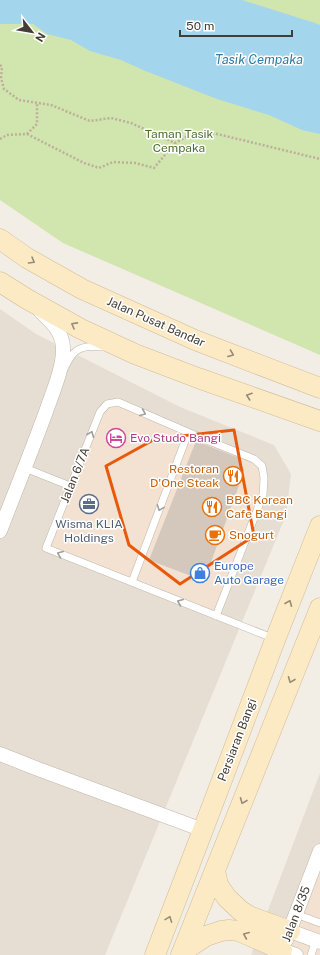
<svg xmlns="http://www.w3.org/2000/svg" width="320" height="955" font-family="'Public Sans',sans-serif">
  <rect width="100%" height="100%" fill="#f2ede5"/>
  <!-- residential -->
  <path fill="#e6ded3" d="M0,309L36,334L180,407L274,445L291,474L286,515L105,955H0Z
    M320,773V955H251Z"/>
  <!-- commercial -->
  <path fill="#f3e2d1" d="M117,406L253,464L259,470L261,478L259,494L214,610L51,546L102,415L110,407Z
    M320,864V955H285Z"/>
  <!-- green -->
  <path fill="#d1e5af" d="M0,0H320V355L63,243L0,200Z"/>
  <!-- water -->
  <path fill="#a3d5ed" d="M0,0H242L315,23L320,25V134L302,130L269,115L217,99L143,70L121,60L90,51L71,40L47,34L33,24H0Z"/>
  <!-- building -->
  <path fill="#d3c8bb" d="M196,441L239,458L244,470L236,494L204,581L149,560Z"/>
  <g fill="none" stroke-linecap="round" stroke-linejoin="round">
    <!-- lane casing -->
    <g stroke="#c0b7ab" stroke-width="8">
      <path id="lane" d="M65,367C67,363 69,359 72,355C80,345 92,346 103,347
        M25,468L70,486
        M132,582L188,433
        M216,616L263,495L264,478L262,466L254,459L192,434L118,402L107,404L100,412L46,548L275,639
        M296,914L320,923
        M311,955L316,940"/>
    </g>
    <!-- street casing -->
    <g stroke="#c0b7ab" stroke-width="15">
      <path id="street" d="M0,531C16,489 33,448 48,406C54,389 64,365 63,347C62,332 52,322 41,312
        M0,754L38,769L203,830
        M290,931L320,942
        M286,940L320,851
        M282,950L296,955"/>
    </g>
    <!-- secondary casing -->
    <g stroke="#d0bc97" stroke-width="21">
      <path id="secondary" d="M0,239L27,258L82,289L195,340L320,388
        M0,282L27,299L81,329L135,354L198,378L320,421
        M215,870L218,885L227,898L241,911L249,916L290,931
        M182,952L206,936L221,931L229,930L239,931L282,950
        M155,955L203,830L275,640L320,526
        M181,955L320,608"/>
    </g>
    <!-- path -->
    <path stroke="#beae9a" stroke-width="2.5" stroke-dasharray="2 2" stroke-linecap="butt" d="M0,65L2,67L1,78L4,89L19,100L51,105L90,121L111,118L131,123L175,143L190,135L209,132L320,159
      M27,134L84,163L99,168L113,162L135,163L154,168L175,143
      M0,139L7,135L27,134L37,124V103"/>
    <!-- lane -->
    <use href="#lane" stroke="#fff" stroke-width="7"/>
    <!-- street -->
    <use href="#street" stroke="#fff" stroke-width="14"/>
    <!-- secondary -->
    <use href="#secondary" stroke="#fceac5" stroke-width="20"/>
  </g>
  <!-- one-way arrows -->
  <defs><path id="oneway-chevron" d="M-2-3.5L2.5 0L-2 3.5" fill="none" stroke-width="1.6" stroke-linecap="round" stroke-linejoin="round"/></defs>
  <g stroke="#978b76">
    <use href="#oneway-chevron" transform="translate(32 261) rotate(30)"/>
    <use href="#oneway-chevron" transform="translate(74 325) rotate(-151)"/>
    <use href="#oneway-chevron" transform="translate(231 354) rotate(21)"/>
    <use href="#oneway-chevron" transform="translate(249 396) rotate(-161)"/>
    <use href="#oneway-chevron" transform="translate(289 603) rotate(-68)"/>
    <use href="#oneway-chevron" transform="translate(291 680) rotate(112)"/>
    <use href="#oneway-chevron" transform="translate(243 801) rotate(112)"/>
    <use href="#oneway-chevron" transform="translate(169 919) rotate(-69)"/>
    <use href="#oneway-chevron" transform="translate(246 935) rotate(-157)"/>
  </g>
  <g stroke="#a29e9a">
    <use href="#oneway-chevron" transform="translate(143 413) rotate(23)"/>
    <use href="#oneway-chevron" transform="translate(91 434) rotate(-68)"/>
    <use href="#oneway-chevron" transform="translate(160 508) rotate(111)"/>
    <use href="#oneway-chevron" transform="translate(60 554) rotate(-158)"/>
    <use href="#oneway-chevron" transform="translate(180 602) rotate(-158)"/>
  </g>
  <!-- marked area -->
  <path fill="none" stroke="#e8590c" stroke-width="3" stroke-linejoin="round" d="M234,430L254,536L180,584L129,545L106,466L155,439Z"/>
  <!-- icons -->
  <defs>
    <g id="hotel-ring" transform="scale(1)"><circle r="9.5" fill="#fff" stroke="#d1479c" stroke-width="1.5"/><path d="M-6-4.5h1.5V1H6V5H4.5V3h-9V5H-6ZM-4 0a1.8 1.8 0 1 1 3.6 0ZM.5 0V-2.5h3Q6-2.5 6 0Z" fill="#d1479c"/></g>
    <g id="restaurant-ring" transform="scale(1)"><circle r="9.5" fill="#fff" stroke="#e8710a" stroke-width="1.5"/><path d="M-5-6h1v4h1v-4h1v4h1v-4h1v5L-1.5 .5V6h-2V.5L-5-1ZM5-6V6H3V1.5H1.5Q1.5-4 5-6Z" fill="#e8710a"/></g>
    <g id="office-ring" transform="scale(1)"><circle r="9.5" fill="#fff" stroke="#5c6f8a" stroke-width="1.5"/><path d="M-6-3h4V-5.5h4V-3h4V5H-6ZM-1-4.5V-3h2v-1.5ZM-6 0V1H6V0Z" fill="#5c6f8a"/></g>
    <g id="cafe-ring" transform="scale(1)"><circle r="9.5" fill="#fff" stroke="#e8710a" stroke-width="1.5"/><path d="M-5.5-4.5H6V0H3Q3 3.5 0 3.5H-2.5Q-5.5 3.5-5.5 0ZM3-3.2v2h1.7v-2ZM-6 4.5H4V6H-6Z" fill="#e8710a"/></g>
    <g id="shop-ring" transform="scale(1)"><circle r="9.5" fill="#fff" stroke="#3f7fe0" stroke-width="1.5"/><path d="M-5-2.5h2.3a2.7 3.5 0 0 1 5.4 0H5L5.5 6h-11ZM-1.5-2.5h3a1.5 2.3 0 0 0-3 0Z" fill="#3f7fe0"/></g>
  </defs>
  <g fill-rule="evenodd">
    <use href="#hotel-ring" x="116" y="438"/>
    <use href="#restaurant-ring" x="233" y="476"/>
    <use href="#office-ring" x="89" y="504"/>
    <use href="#restaurant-ring" x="212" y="507"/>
    <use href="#cafe-ring" x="215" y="535"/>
    <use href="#shop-ring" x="200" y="573"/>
  </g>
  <g text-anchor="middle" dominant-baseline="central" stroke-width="3" stroke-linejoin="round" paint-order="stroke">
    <!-- park labels -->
    <g font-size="12" fill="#4c732b" stroke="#fff">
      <text x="179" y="134">Taman Tasik<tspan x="179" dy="14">Cempaka</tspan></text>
    </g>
    <!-- street labels -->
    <g font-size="12" fill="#443d35" stroke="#fff">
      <text transform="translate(156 322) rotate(24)">Jalan Pusat Bandar</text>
      <text transform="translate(75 475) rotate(-68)">Jalan 6/7A</text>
      <text transform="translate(237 740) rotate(-69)">Persiaran Bangi</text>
      <text transform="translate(296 914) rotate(-69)">Jalan 8/35</text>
    </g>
    <!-- hotel labels -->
    <g font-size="12" fill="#b23c85" stroke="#fff" text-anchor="start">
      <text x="130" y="438">Evo Studo Bangi</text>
    </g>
    <!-- food labels -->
    <g font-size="12" fill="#c56008" stroke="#fff" text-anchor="start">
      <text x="219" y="469" text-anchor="end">Restoran<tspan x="219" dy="14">D'One Steak</tspan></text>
      <text x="226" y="500">BBC Korean<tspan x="226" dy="14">Cafe Bangi</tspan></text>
      <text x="229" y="535">Snogurt</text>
    </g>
    <!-- service labels -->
    <g font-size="12" fill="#4e5e75" stroke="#fff">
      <text x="89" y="524">Wisma KLIA<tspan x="89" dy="14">Holdings</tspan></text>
    </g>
    <!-- shop labels -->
    <g font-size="12" fill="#366cbe" stroke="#fff" text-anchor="start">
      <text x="214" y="566">Europe<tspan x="214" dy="14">Auto Garage</tspan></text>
    </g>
    <!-- water labels -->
    <g font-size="13" font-style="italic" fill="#307ca4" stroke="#fff">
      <text x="259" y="59">Tasik Cempaka</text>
    </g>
  </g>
  <!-- north arrow -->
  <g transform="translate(32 32) rotate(121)" stroke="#ffffff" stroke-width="3" paint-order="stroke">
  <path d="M0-3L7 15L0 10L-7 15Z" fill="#443d35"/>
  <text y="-6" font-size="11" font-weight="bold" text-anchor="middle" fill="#443d35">N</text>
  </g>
  <!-- scale -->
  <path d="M180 30v6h112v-6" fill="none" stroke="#443d35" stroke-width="2"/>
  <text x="186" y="30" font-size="12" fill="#443d35" stroke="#ffffff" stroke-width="3" paint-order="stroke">50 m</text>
</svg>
